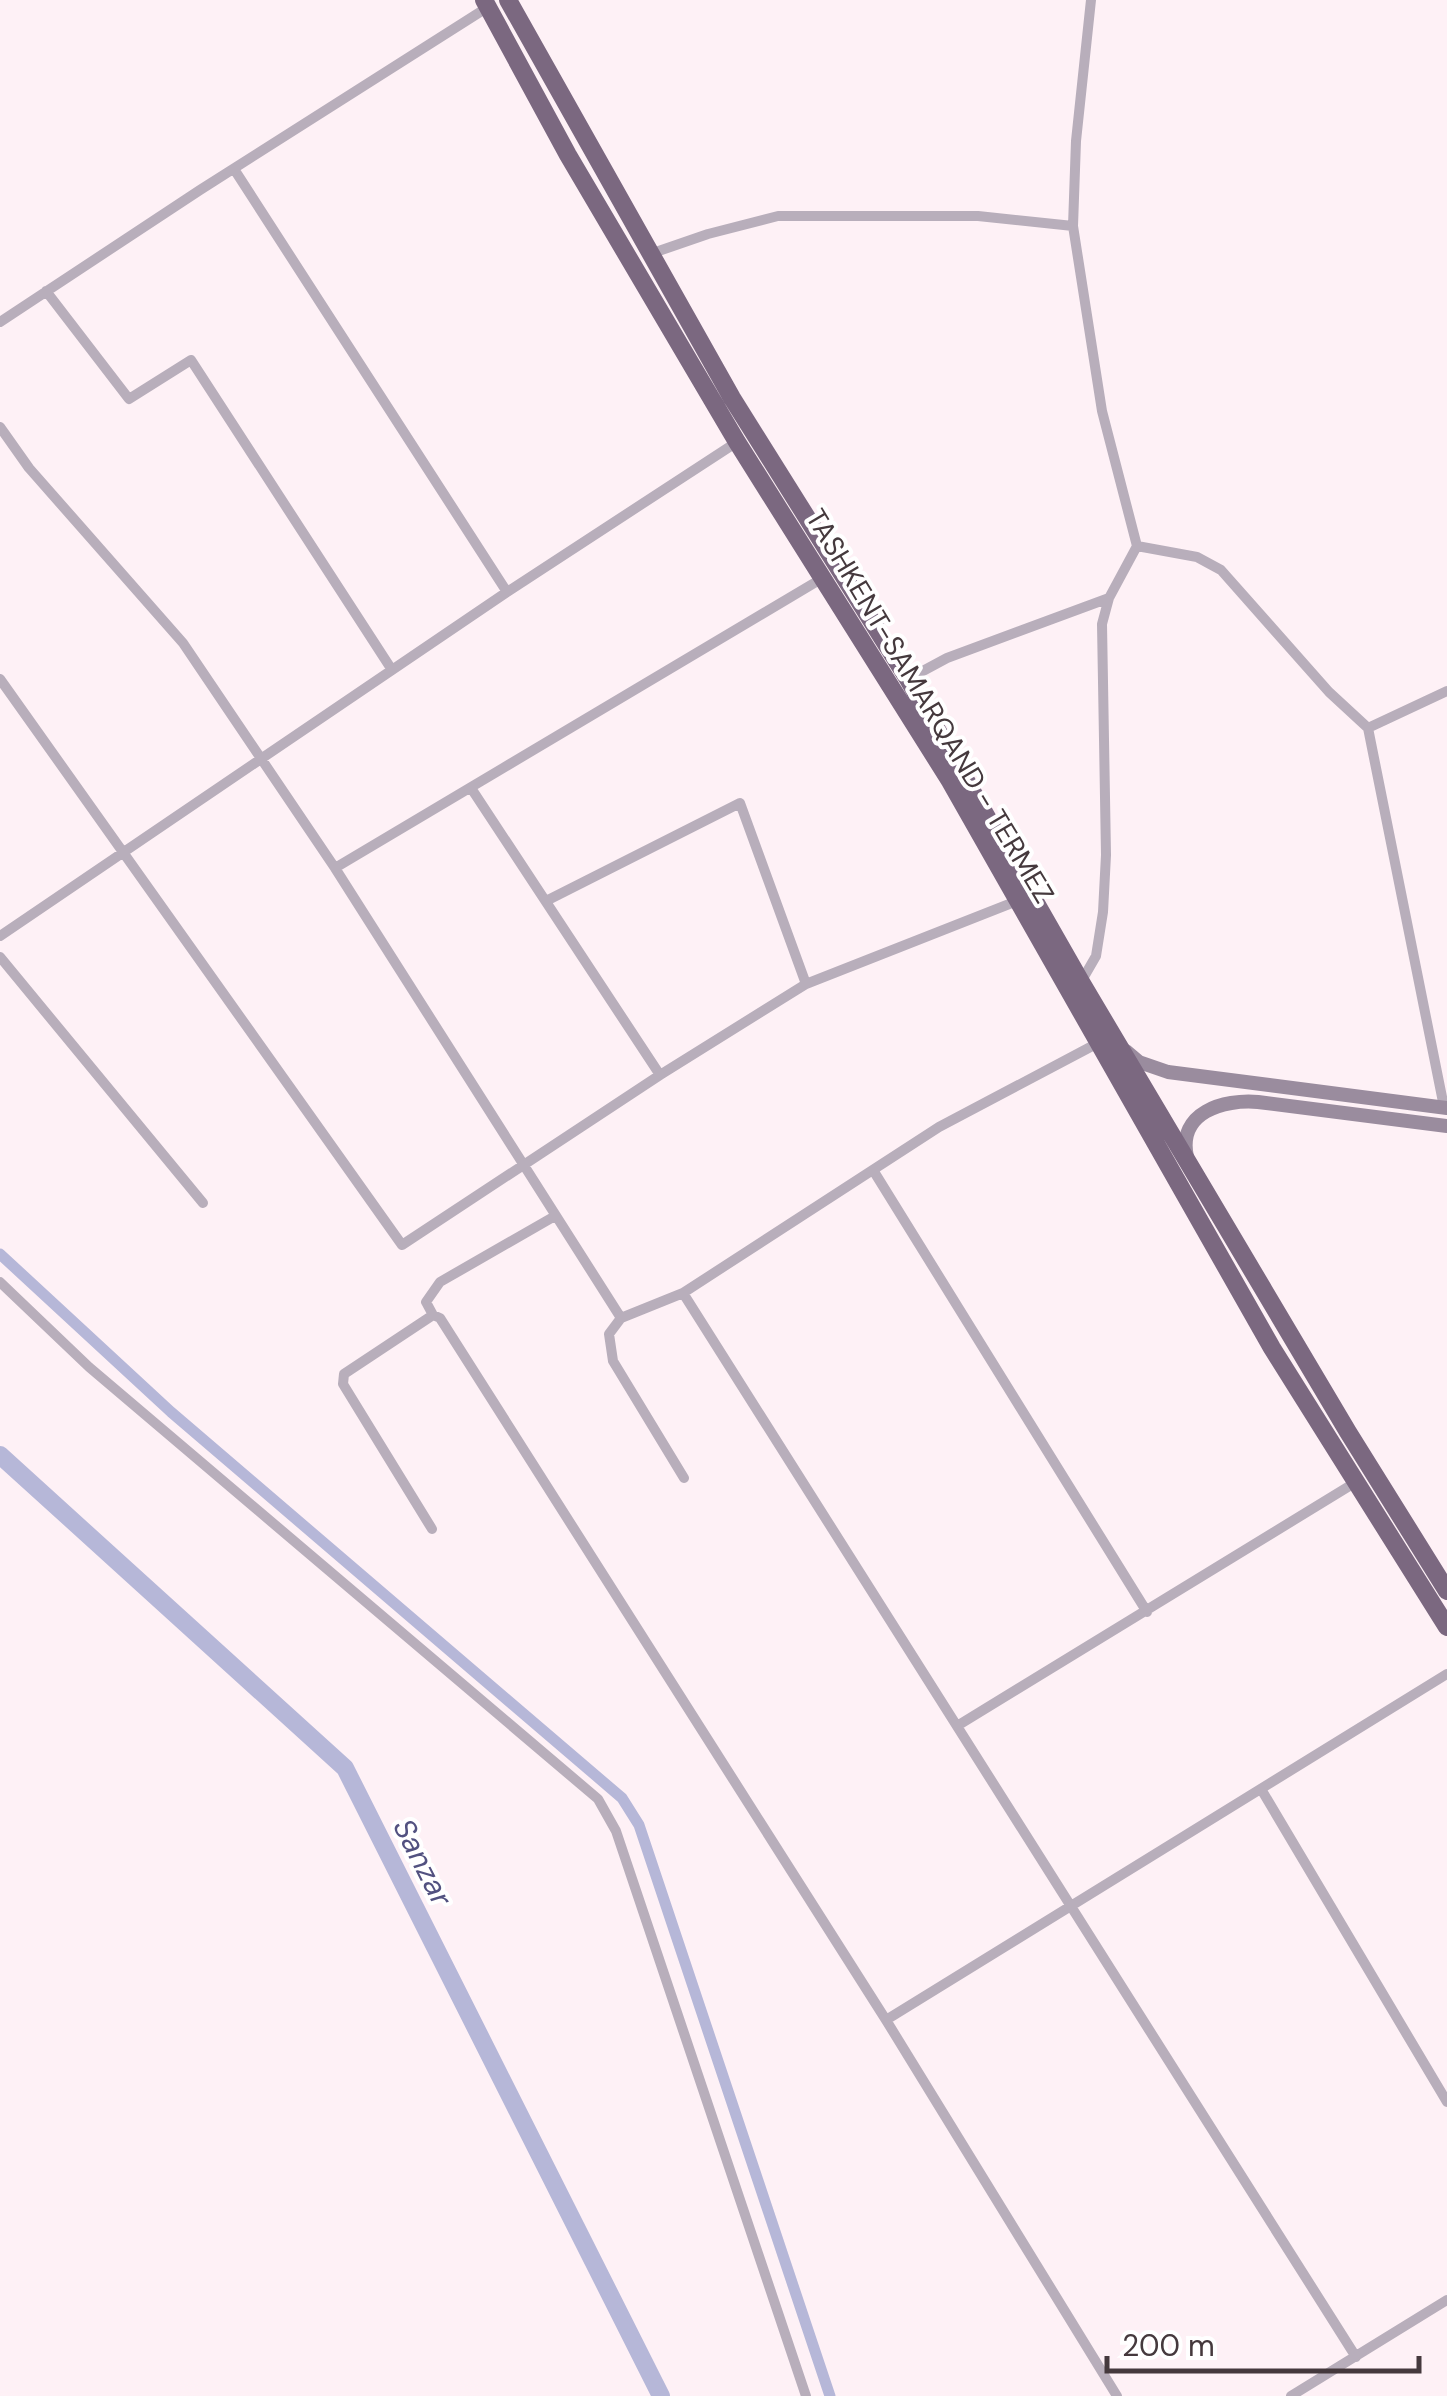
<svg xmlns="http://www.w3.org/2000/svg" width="1447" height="2396" font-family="'DM Sans',sans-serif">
  <rect width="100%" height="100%" fill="#fef1f6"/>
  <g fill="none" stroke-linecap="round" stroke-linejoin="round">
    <!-- canal -->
    <path stroke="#b6b7d8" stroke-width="11" d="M0,1254L171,1412L622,1798L639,1825L830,2396"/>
    <!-- river -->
    <path stroke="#b6b7d8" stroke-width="18" d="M0,1455L345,1768L661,2396"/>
    <!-- minor -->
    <path stroke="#b8aebb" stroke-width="10" d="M1091,0L1076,141L1073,226L1102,411L1137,546
      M234,169L507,592
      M650,254L708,234L778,216H978L1073,226
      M46,291L129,399L191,360L392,670
      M0,322L200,190L488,7
      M0,427L29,468L183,643L335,868L621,1318L683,1293L939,1127L1098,1043
      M0,679L402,1245L660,1075L806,984L1017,901
      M908,679L947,658L1109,598
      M471,788L660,1075
      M335,868L821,579
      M546,901L740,803L806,984
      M0,936L507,592L737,442
      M0,957L203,1203
      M1081,982L1096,956L1103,912L1106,855L1102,624L1109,598L1137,546L1197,557L1221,570L1329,692L1368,728
      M1444,1107L1368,728L1447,691
      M873,1170L1147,1612
      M0,1282L89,1367L598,1799L616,1831L806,2396
      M683,1293L1356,2357
      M433,1315L426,1302L440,1282L555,1216
      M621,1318L609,1334L613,1361L684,1478
      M432,1529L343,1384L344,1374L433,1315L440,1318L886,2020L1117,2396
      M957,1726L1356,1482
      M1261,1789L1447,2102
      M886,2020L1447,1674
      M1291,2396L1447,2300"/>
    <!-- secondary -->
    <path stroke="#9a8c9e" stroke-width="14" d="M1126,1051L1139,1062L1168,1072L1447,1108
      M1187,1157C1177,1112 1224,1099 1258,1102L1447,1126"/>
    <!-- trunk -->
    <path stroke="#7b6880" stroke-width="18" d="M484,0L568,155L737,442L950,781L1272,1348L1447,1627
      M508,0L732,398L908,679L1081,982L1348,1432L1447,1591"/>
  </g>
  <g text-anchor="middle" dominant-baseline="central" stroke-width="8" stroke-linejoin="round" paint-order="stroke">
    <!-- street labels -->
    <g font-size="28" fill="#45393d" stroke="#fff">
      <text transform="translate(930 706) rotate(59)">TASHKENT-SAMARQAND - TERMEZ</text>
    </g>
    <!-- water labels -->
    <g font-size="30" font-style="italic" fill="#525180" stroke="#fff">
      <text transform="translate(423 1862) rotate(63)">Sanzar</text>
    </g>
  </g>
  <!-- scale -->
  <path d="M1107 2356v15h312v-15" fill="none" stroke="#45393d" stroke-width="5"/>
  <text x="1122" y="2356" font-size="30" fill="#45393d" stroke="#ffffff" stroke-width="8" paint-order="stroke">200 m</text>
</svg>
